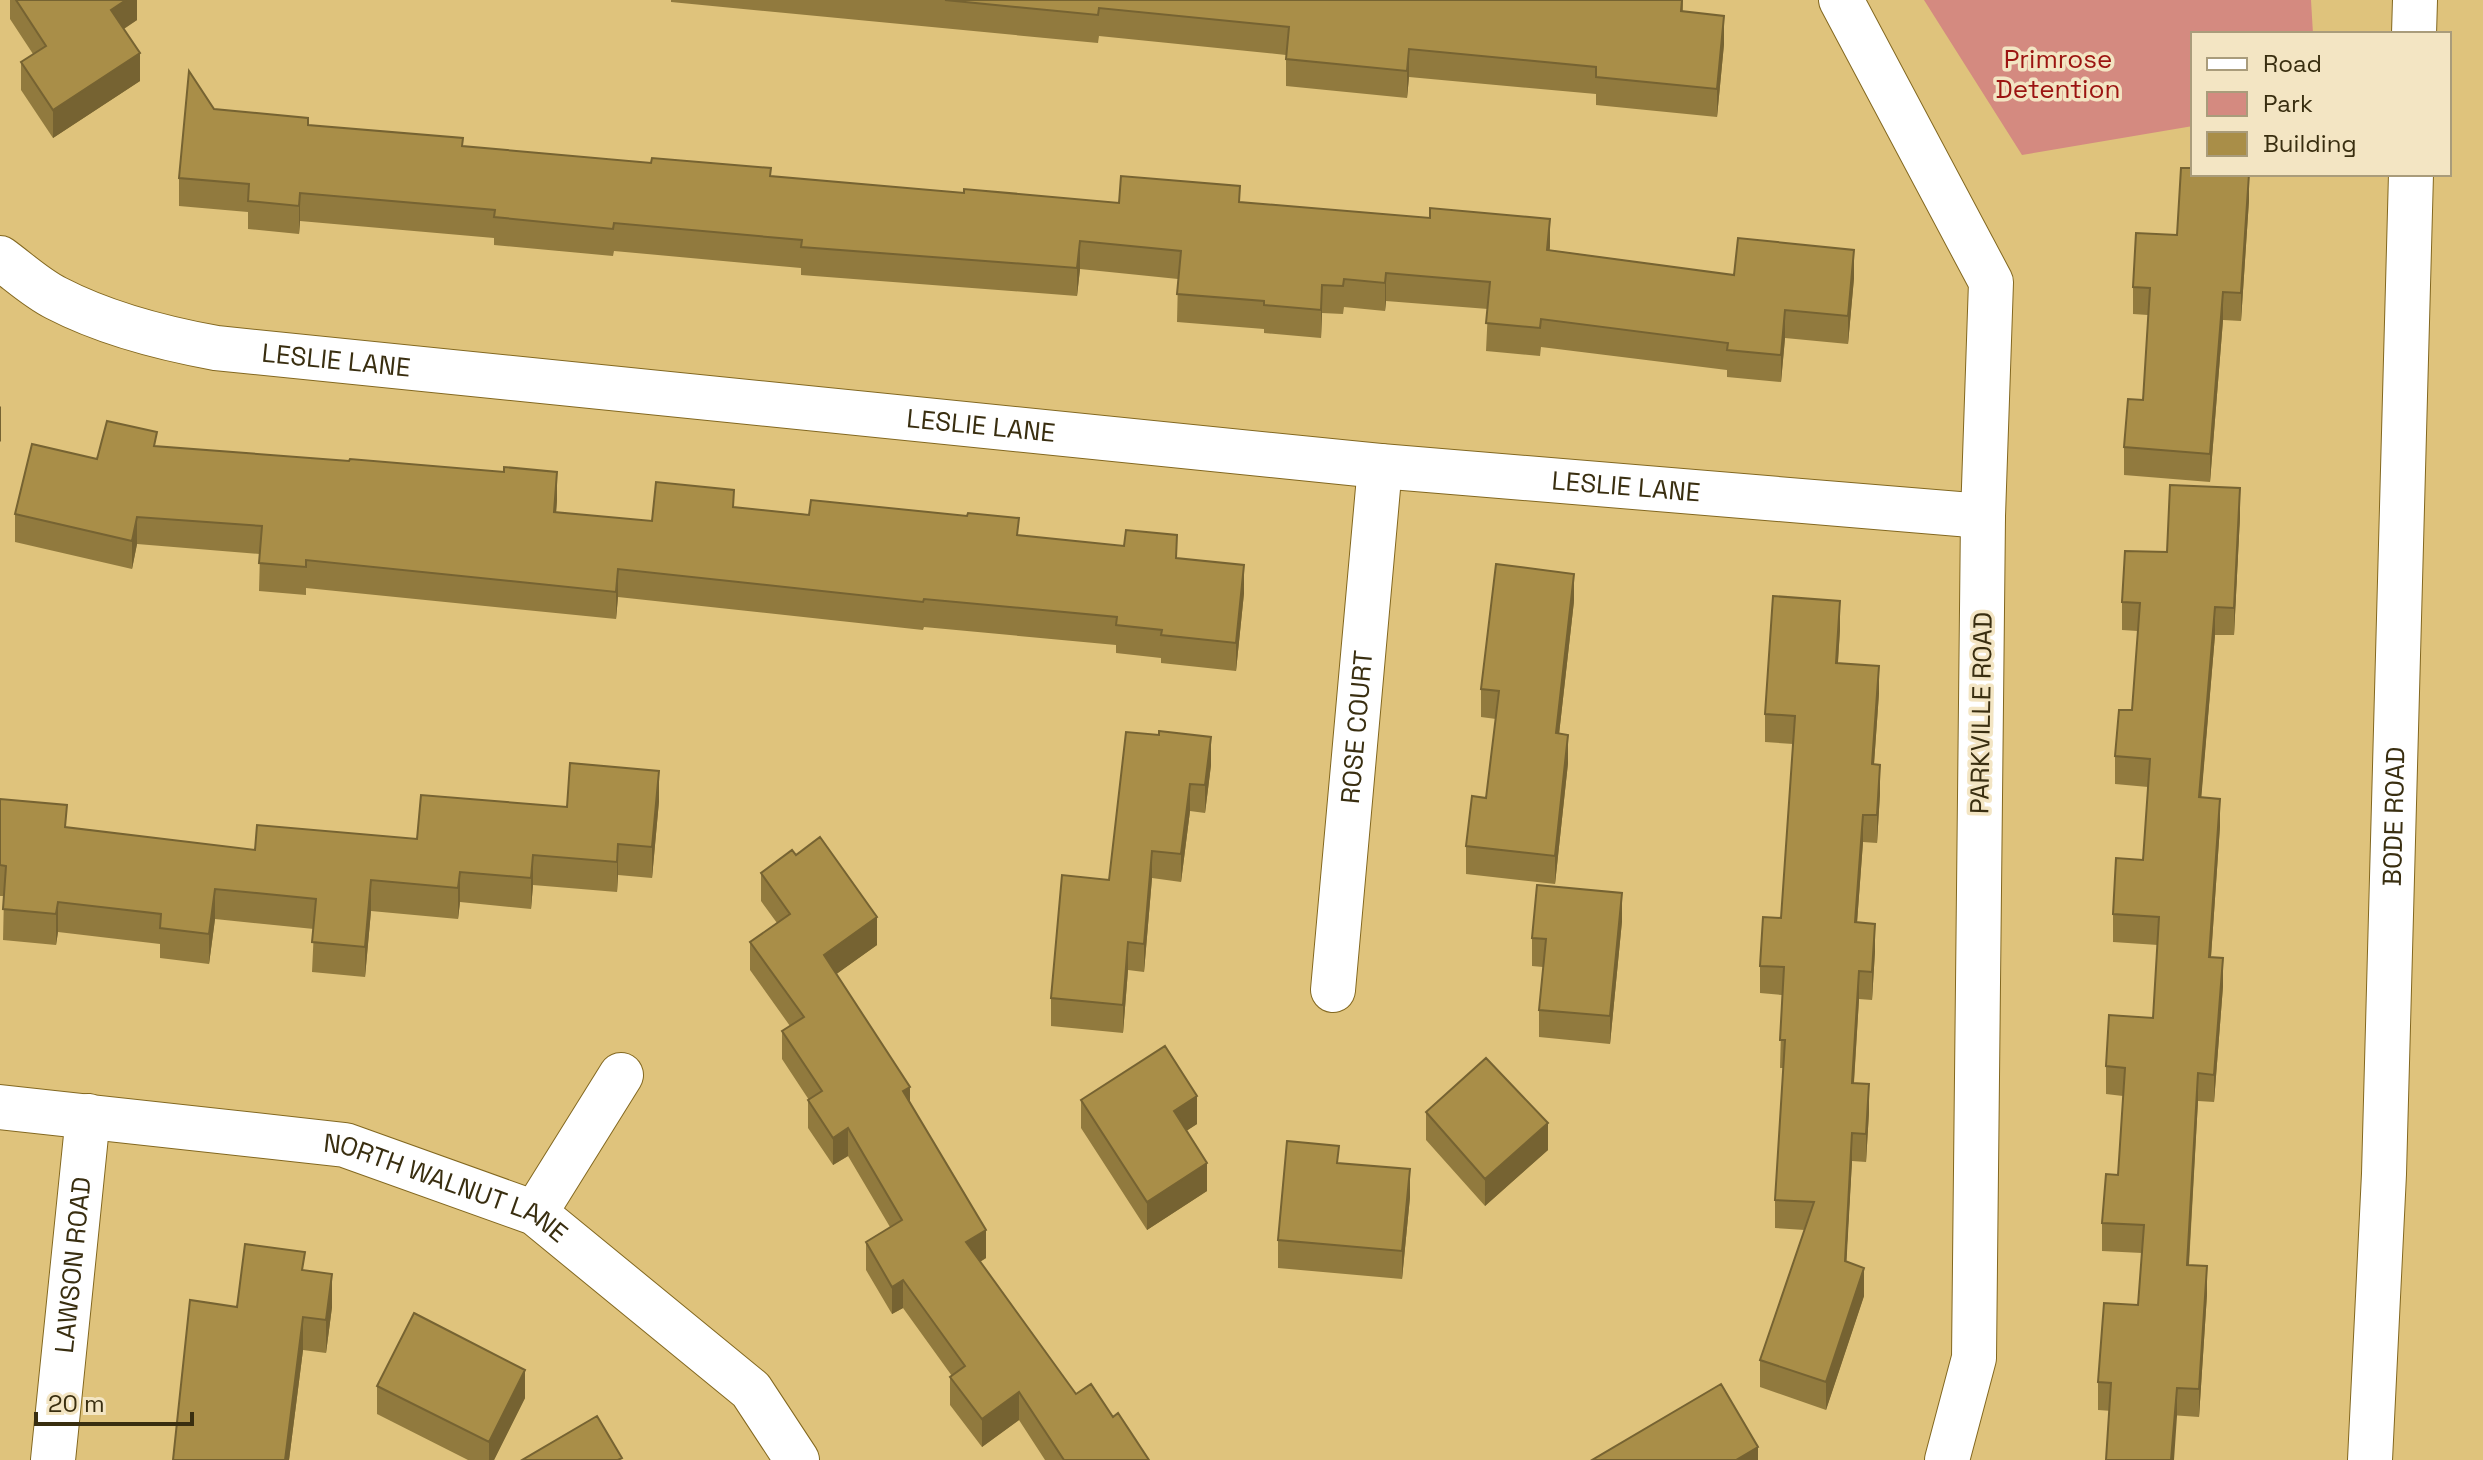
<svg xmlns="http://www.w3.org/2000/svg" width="2483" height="1460" font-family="'Space Grotesk',sans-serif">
  <rect width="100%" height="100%" fill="#dfc37c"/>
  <!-- green -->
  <path fill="#d48a80" d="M1924,0H2311L2313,34H2193V126L2022,155Z"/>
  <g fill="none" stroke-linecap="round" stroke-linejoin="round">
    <!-- street casing -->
    <g stroke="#836820" stroke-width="46">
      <g id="street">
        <path d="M1841,0L1991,282L1983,516L1974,1358L1947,1460"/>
        <path id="s1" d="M0,258C18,271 36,288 56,298C106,324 161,338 216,348L1380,466L1983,516"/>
        <path id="s2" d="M1333,990L1380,466"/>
        <path d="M535,1213L621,1075"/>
        <path id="s3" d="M53,1460L88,1116"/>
      </g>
    </g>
    <!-- secondary casing -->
    <g stroke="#836820" stroke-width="46">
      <g id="secondary">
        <path d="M2414,34L2415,0"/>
        <path id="s4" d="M0,1107L345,1145L535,1213L751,1390L797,1460"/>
        <path id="s5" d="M2370,1460L2384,1174L2411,174"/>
      </g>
    </g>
    <!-- street -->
    <use href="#street" stroke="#fff" stroke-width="44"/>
    <!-- secondary -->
    <use href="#secondary" stroke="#fff" stroke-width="44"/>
  </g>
  <!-- wall -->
  <path fill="#917a3e" d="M10,0H137V20L124,29L140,81L53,138L21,90V62L33,54L10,19Z
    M671,0H1683V12L1724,44L1717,117L1596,105V94L1409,77L1407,98L1286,86V55L1099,36L1098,43L671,2Z
    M214,109L308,126L463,146L771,176L964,193L1119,203L1240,202L1550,250L1734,275L1854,278L1848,344L1785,338L1781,382L1727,377V370L1541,347L1540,356L1486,351L1488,309L1386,301L1385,311L1344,307L1343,314L1322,313L1321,338L1264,333V329L1177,322L1178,279L1080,269L1077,296L801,275V268L614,251L613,256L494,245V238L300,221L299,234L248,229V212L179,206V178Z
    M2249,200L2241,321L2223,320L2210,482L2124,475V447L2143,400L2148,315L2133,314V287L2177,235Z
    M157,447L557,500L556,512L652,521L734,507L1019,535L1177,558L1244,593L1236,671L1161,663V658L1116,653V645L924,627L923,630L618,597L616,619L306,588V595L259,591L260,554L137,544L132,569L15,542V514Z
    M2240,516L2234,635H2215L2201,797L2220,826L2211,957L2223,986L2214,1102L2198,1101L2189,1265L2207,1294L2199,1417L2098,1410V1382L2138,1305L2142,1253L2102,1251V1223L2118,1175L2123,1096L2106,1094V1066L2153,1018L2158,945L2113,942V914L2143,860L2148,787L2115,784V756L2132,710L2138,631L2122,630V602L2167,552Z
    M1574,601L1559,734L1568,763L1555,884L1466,874V846L1486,798L1496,719L1481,717V689Z
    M1840,629L1838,663L1879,693L1874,764L1880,793L1877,843L1863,842L1857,922L1875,951L1872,1000L1859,999L1854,1083L1869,1112L1866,1162L1852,1161L1846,1262L1864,1296L1826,1410L1760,1387V1360L1805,1230L1775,1228V1200L1783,1068H1780L1782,995L1760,993V966L1781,918L1793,744L1765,742V714Z
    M1126,732L1211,765L1205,813L1190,811L1181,882L1152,878L1144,972L1128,970L1123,1033L1051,1026V998L1109,880Z
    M0,799L67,827L255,850L417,839L567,807L659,801L652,878L618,875L617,892L533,885L531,909L460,902L458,919L371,911L365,977L312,972L314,929L215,919L209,964L160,958V944L58,932L56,945L3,940L4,896H0Z
    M761,873L877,945L836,974L910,1102L986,1258L980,1262L1076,1394L1113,1417L1149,1460H1045L1019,1420L982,1447L950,1405V1377L952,1376L903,1308L892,1314L866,1270V1242L890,1227L848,1156L833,1165L808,1128V1100H809L782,1059V1031L790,1026L750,970V942L777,923L761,901Z
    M1622,921L1610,1044L1539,1037V1010L1543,967L1532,966V938Z
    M1081,1100L1197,1124L1186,1131L1207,1191L1147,1230L1081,1128Z
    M1426,1112L1548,1150L1485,1206L1426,1140Z
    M1339,1163L1410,1197L1402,1279L1278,1268V1240Z
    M305,1271L332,1307L326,1353L303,1350L289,1460H173L237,1307Z
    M377,1386L525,1398L494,1460H468L377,1414Z"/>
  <!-- shaded-wall -->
  <path fill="#766332" d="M126,0H137V20L111,37V10Z
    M1724,16V44L1717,117V89Z
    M1409,49V77L1407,98V71Z
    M140,53V81L53,138V110Z
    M2249,174V200L2241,321V293Z
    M300,193V221L299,234V206Z
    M1550,219V247L1547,278V250Z
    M1080,241V269L1077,296V268Z
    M1854,250V278L1848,344V316Z
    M1386,273V301L1385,311V283Z
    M1322,285V313L1321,338V310Z
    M2223,292V320L2210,482V454Z
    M1785,310V338L1781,382V355Z
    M1,406V441L0,442V407Z
    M557,472V500L554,540V512Z
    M2240,488V516L2234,635V608Z
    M137,517V544L132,569V541Z
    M1244,565V593L1236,671V643Z
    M618,569V597L616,619V592Z
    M1574,574V601L1556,761V733Z
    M1840,601V629L1836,691V663Z
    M2215,607V635L2199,825V797Z
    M1879,666V693L1872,792V764Z
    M1568,735V763L1555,884V856Z
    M1211,737V765L1205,813V785Z
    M1880,765V793L1877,843V815Z
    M659,771V801L652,878V847Z
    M1190,784V811L1181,882V854Z
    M2220,799V826L2209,985V957Z
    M1863,815V842L1855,950V922Z
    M618,844V875L617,892V862Z
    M1152,851V878L1144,972V944Z
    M533,855V885L531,909V878Z
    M460,872V902L458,919V888Z
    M371,880V911L365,977V947Z
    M215,889V919L209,964V934Z
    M1622,893V921L1610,1044V1016Z
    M58,902V932L56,945V914Z
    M877,917V945L824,983V955Z
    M1875,924V951L1872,1000V972Z
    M1128,942V970L1123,1033V1005Z
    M2223,958V986L2214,1102V1075Z
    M1859,971V999L1852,1111V1083Z
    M2198,1073V1101L2187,1293V1265Z
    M1869,1084V1112L1866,1162V1134Z
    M910,1087V1115L903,1091Z
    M1197,1096V1124L1174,1139V1111Z
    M1548,1123V1150L1485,1206V1179Z
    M848,1128V1156L833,1165V1138Z
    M1852,1133V1161L1845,1289V1261Z
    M1207,1163V1191L1147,1230V1202Z
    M1410,1169V1197L1402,1279V1251Z
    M986,1230V1258L966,1270V1242Z
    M2207,1266V1294L2199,1417V1389Z
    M1864,1268V1296L1826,1410V1382Z
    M332,1274V1307L326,1353V1320Z
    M903,1280V1308L892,1314V1287Z
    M303,1317V1350L289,1460H285Z
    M525,1370V1398L494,1460H489V1442Z
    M2177,1388V1416L2174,1460H2171Z
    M1019,1392V1420L982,1447V1419Z
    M1758,1447V1460H1736Z"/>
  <!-- building -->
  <path fill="#a98e48" stroke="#766332" stroke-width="2" d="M16,0H126L111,10L140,53L53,110L21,62L46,46Z
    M945,0H1682L1681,11L1724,16L1717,89L1596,77V67L1409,49L1407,71L1286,59L1289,27L1099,8L1098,15Z
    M189,71L214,109L308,118V125L463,138L462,146L651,163L652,158L771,168L770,176L964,193V189L1119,203L1121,176L1240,186L1239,202L1430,218V208L1550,219L1547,250L1734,275L1738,238L1854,250L1848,316L1785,310L1781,355L1727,350L1728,343L1541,319L1540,328L1486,323L1490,282L1386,273L1385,283L1344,279L1343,286L1322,285L1321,310L1264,305V301L1177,294L1181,251L1080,241L1077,268L801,247L802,240L614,223L613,229L494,217L495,210L300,193L299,206L248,201L249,184L179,178Z
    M2181,168H2193V174H2249L2241,293L2223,292L2210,454L2124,447L2128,399L2143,400L2150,288L2133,287L2136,233L2177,235Z
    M107,421L157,432L154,446L349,461L350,459L504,472V467L557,472L554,512L652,521L656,482L734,490L733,507L809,515L811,500L967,516L968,513L1019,518L1017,535L1124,546L1126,530L1177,535L1176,558L1244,565L1236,643L1161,635L1162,630L1116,625L1117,617L924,599L923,602L618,569L616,592L306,560V567L259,563L262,526L137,517L132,541L15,514L32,444L97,459Z
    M2170,485L2240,488L2234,608L2215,607L2199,797L2220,799L2209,957L2223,958L2214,1075L2198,1073L2187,1265L2207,1266L2199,1389L2177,1388L2171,1460H2106L2111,1383L2098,1382L2104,1303L2138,1305L2144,1225L2102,1223L2106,1174L2118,1175L2125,1068L2106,1066L2109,1015L2153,1018L2159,917L2113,914L2116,858L2143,860L2150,759L2115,756L2119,710H2132L2140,603L2122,602L2125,551L2167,552Z
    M1496,564L1574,574L1556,733L1568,735L1555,856L1466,846L1472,796L1486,798L1499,691L1481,689Z
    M1773,596L1840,601L1836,663L1879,666L1872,764L1880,765L1877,815H1863L1855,922L1875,924L1872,972L1859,971L1852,1083L1869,1084L1866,1134L1852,1133L1845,1261L1864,1268L1826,1382L1760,1360L1814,1202L1775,1200L1785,1040H1780L1784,967L1760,966L1763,917L1781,918L1795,716L1765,714Z
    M1159,731L1211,737L1205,785L1190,784L1181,854L1152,851L1144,944L1128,942L1123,1005L1051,998L1062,875L1109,880L1126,732L1159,735Z
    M570,763L659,771L652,847L618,844L617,862L533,855L531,878L460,872L458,888L371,880L365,947L312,942L316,899L215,889L209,934L160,928L161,914L58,902L56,914L3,909L6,866L0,865V799L67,805L65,827L255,850L257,825L417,839L421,795L567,807Z
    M820,837L877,917L824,955L910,1087L903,1091L986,1230L966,1242L1076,1394L1091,1384L1113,1417L1118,1413L1149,1460H1064L1019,1392L982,1419L950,1377L965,1366L903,1280L892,1287L866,1242L902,1220L848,1128L833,1138L808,1100L822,1091L782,1031L804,1017L750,942L790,914L761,873L792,850L796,855Z
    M1537,885L1622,893L1610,1016L1539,1010L1546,939L1532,938Z
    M1165,1046L1197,1096L1174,1111L1207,1163L1147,1202L1081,1100Z
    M1486,1058L1548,1123L1485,1179L1426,1112Z
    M1287,1141L1339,1146L1337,1163L1410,1169L1402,1251L1278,1240Z
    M245,1244L305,1252L302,1270L332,1274L326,1320L303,1317L285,1460H173L190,1300L237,1307Z
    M414,1313L525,1370L489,1442L377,1386Z
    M1721,1384L1758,1447L1736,1460H1592Z
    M597,1416L622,1458L618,1460H522Z"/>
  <g text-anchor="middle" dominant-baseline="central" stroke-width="7" stroke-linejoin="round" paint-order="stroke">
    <!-- park labels -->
    <g font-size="26" fill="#9b1411" stroke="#f3e5c3">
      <text x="2058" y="59">Primrose<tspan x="2058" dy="30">Detention</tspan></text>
    </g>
    <!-- street labels -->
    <g font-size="26" fill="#392e10" stroke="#f3e5c3">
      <text stroke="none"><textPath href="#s1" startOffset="358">LESLIE LANE</textPath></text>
      <text stroke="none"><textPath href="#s1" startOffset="1006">LESLIE LANE</textPath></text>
      <text stroke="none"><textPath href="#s1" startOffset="1654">LESLIE LANE</textPath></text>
      <text transform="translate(1981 713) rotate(-89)">PARKVILLE ROAD</text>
      <text stroke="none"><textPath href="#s2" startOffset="264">ROSE COURT</textPath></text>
      <text stroke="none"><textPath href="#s5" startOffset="644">BODE ROAD</textPath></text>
      <text stroke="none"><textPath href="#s4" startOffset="456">NORTH WALNUT LANE</textPath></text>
      <text stroke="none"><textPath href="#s3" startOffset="196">LAWSON ROAD</textPath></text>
    </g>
  </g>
  <!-- legend -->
  <rect x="2191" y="32" width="260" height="144" fill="#f3e5c3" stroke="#a99c7b" stroke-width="2"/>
  <rect x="2207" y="58" width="40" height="12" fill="#ffffff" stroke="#a99c7b" stroke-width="2"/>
  <text x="2263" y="72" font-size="24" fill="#392e10">Road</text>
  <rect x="2207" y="92" width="40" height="24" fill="#d48a80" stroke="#a99c7b" stroke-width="2"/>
  <text x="2263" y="112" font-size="24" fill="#392e10">Park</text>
  <rect x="2207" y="132" width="40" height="24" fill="#a98e48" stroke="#a99c7b" stroke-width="2"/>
  <text x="2263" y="152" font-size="24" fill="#392e10">Building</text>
  <!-- scale -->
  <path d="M36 1412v12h156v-12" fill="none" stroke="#392e10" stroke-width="4"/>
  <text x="48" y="1412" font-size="24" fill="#392e10" stroke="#f3e5c3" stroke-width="6" paint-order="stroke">20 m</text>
</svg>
